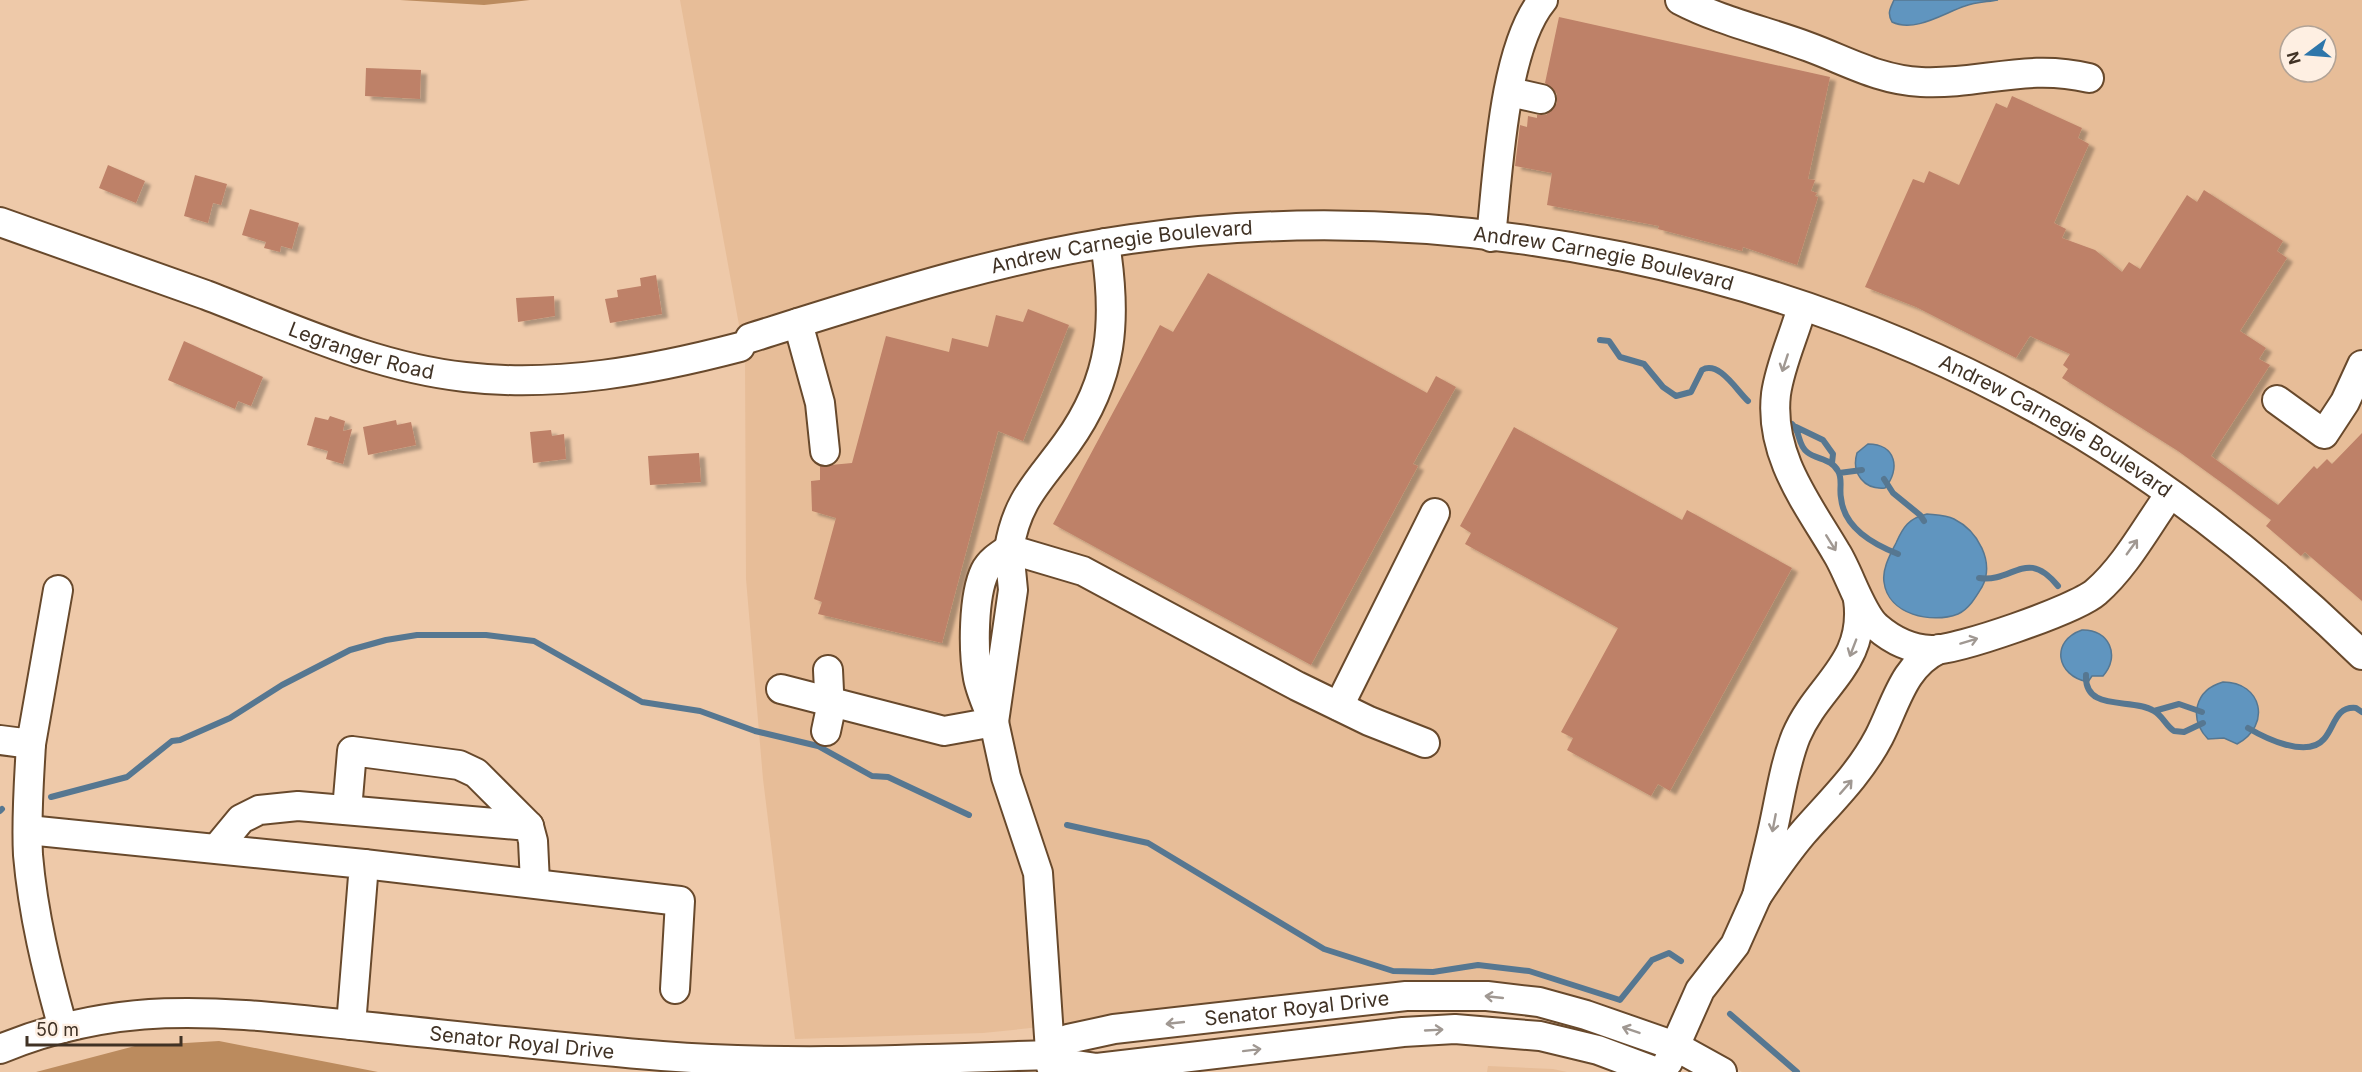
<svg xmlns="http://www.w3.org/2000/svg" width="2362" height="1072" font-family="Inter,sans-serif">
  <defs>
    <filter id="shadow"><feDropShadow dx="6" dy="4" stdDeviation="1.5" flood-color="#0004"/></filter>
  </defs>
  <rect width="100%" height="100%" fill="#eec9a9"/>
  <!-- built -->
  <path fill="#e7bd98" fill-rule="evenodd" d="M680,0H2362V1072H1742L1727,1061L1611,1012L1237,1007L983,1033L795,1039L763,779L746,579L745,358ZM2290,36H2326V72H2290Z
    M1488,1066L1553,1069L1567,1072H1487Z"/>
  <!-- forest -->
  <path fill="#bb8b5e" d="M400,0H530L484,5Z
    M219,1041L378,1072H36L135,1046Z"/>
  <!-- water -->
  <path fill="#6095bf" stroke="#567791" stroke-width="1.5" d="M1894,0H1998C1987,2 1975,2 1965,6C1944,13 1915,33 1892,22C1887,13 1890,9 1894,0Z
    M1868,444C1896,444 1901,469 1885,488C1864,490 1851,473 1857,453Z
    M1927,514C1936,515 1946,515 1954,519C1978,531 1995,562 1982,587C1976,597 1969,609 1958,614C1932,624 1888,615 1884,582C1882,569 1890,555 1896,543C1903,527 1909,518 1927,514Z
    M2082,630C2109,629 2121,656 2103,676H2092L2088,682C2056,676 2050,641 2082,630Z
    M2223,682C2262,682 2272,725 2237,744L2224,738L2208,739C2188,718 2195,690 2223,682Z"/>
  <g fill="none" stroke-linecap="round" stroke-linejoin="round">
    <!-- stream -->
    <path stroke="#567791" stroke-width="6" d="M1600,340L1609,341L1620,357L1644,364L1663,387L1676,396L1691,392L1702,370C1719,360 1737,391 1748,401
      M1792,424C1801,432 1797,444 1807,452C1817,460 1831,458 1838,471C1843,479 1839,489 1841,498C1844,528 1873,544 1898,554
      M1796,427L1823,440L1833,454L1832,463
      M1839,473L1862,470
      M1884,479L1893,493L1920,515L1924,521
      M1979,578C2014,583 2026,547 2058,586
      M2086,675C2084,713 2133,697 2154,711C2162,715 2166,726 2174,731L2184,732L2203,723
      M2154,711L2179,704L2202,712
      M2248,728C2265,738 2307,759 2324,739C2335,727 2335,706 2356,708L2362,712
      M51,797L127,777L172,741L180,740L230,718L282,685L350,650L386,640L417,635H486L534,641L642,702L700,711L755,731L818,746L872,776L888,777L969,815
      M0,811L2,809
      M1067,825L1148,843L1324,949L1393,971L1433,972L1478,965L1529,971L1620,1000L1652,960L1669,953L1681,961
      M1730,1014L1797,1072"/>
  </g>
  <!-- building -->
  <path fill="#be8168" filter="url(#shadow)" d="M1559,17L1830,77L1808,179L1815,180L1811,191L1817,193L1815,196L1818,197L1797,265L1743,247L1742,251L1658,229L1659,226L1547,205L1552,173L1515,166L1520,125L1527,127L1528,116L1537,118V115H1546L1557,103V94L1545,83Z
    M366,68L421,70L420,99L365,96Z
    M2012,96L2082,128L2078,138L2089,144L2054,223L2066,229L2062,238L2095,250L2122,272L2129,262L2140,269L2187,195L2197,202L2204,190L2283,241L2277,251L2287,258L2240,331L2266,348L2259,359L2270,365L2211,456L2278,505L2314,466L2317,469L2327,459L2332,464L2362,433V601L2305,552L2301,556L2266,526L2271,520L2229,488L2178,451L2062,378L2068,369L2063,365L2070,354L2030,336L2016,358L1916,307L1865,287L1913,179L1924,183L1929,171L1959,185L1996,103L2007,108Z
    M108,165L145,181L136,203L99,188Z
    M195,175L227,184L221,205L213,203L208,223L184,216Z
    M250,209L299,223L292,249L281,246L280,252L264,248L266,242L242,235Z
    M1208,273L1427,393L1436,376L1456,387L1413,464L1418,466L1311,665L1053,524L1160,325L1173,332Z
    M656,275L662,314L610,323L605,299L618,297L617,290L641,286L640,278Z
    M554,296L555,316L518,322L516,298Z
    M1028,309L1069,325L1023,441L998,431L942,643L818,614L822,602L814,599L836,518L812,511L811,481L820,480V466L852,463L886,336L949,352L952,338L988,347L996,315L1023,322Z
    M184,341L263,377L251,406L238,401L235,409L168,380Z
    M330,416L345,421L343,431L352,429L343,464L326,459L328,451L307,445L315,417L328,420Z
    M396,420L397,425L411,422L416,445L368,455L363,427Z
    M1514,427L1682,520L1687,510L1792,568L1670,791L1658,784L1651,796L1567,750L1573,738L1561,732L1618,628L1465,544L1471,533L1460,526Z
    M551,430L552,436L564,434L566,459L533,463L530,432Z
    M699,453L701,482L650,485L648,456Z"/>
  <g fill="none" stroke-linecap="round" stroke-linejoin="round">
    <!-- minor casing -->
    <g stroke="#68492c" stroke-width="32">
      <g id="minor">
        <path d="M1680,0C1720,21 1766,31 1809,47C1847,61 1879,80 1921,82C1981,85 2026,63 2089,78"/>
        <path d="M1510,92L1541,99"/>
        <path id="s1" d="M0,222C68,246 137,270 206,295C290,327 374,367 465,377C556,388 652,370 740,347"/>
        <path d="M1491,237C1498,174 1503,48 1543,0"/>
        <path d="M1105,243C1117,319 1114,378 1067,443C1039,482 1017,499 1009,549L1083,571L1297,686L1369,721L1425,743"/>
        <path d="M1802,307C1794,336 1780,365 1776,394C1769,455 1807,503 1836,552C1849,572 1861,614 1877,627C1892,640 1911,649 1931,650C1956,651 2077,609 2096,592C2126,566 2147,526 2170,494"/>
        <path d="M798,323L820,403L825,451"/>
        <path id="s2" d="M750,338C877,298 998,258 1131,239C1454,193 1801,267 2081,434C2183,496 2277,572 2362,655"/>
        <path d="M2277,400L2324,434L2345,402L2362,365"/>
        <path d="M1009,549L1013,590L994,722C988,708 981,693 978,678C973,651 973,596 985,571C990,561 1000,555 1009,549Z"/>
        <path d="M1858,599C1867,664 1818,684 1796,736C1784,766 1780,798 1773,829C1768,852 1762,874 1757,896C1771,875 1786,853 1803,833C1830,802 1859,775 1879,737C1896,704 1903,666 1939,649"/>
        <path d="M781,689L944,731L994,722L1006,777L1038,873L1051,1066"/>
        <path d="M1339,706L1435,513"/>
        <path d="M826,731L830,712L828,670"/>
        <path d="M0,740L31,744L58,590"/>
        <path d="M31,744C29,781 26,818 28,855C33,914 47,971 63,1028"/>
        <path d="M347,810L352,751L459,765L476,773L529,826"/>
        <path d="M28,830L364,864L351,1025"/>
        <path d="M217,848L241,819L259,810L298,806L529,826L533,841L535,883"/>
        <path d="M364,864L680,901L675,989"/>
        <path id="s3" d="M0,1049C131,995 236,1014 371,1027C468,1037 565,1048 662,1056C791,1066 921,1059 1050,1055L1069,1064L1097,1068L1403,1032L1455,1029L1540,1036L1598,1050L1657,1072"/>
        <path id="s4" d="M1050,1055L1068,1039L1114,1029L1406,996H1487L1539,1002L1586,1015L1675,1046L1722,1072"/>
        <path d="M1668,1062L1700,990L1735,945L1757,896"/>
      </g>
    </g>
    <!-- minor -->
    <use href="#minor" stroke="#fff" stroke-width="28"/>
  </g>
  <!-- one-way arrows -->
  <defs><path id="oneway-shaft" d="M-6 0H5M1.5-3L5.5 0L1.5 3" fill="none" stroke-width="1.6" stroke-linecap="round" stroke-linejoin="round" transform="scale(1.5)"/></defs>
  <g stroke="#a09892">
    <use href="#oneway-shaft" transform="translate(1785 363) rotate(108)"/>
    <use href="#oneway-shaft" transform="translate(1831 543) rotate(58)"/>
    <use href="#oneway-shaft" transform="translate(2132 547) rotate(-54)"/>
    <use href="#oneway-shaft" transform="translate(1969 641) rotate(-17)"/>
    <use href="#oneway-shaft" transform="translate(1853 648) rotate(111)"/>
    <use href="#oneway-shaft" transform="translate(1846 787) rotate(-49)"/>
    <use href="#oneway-shaft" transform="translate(1774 823) rotate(101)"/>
    <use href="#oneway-shaft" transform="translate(1494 997) rotate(-174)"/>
    <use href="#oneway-shaft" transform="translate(1175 1023) rotate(174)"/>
    <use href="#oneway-shaft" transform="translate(1434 1030) rotate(-3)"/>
    <use href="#oneway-shaft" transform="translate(1631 1030) rotate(-161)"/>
    <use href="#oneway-shaft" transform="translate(1252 1050) rotate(-7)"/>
  </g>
  <g text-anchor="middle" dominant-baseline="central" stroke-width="6" stroke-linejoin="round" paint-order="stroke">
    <!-- street labels -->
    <g font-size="20" fill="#403225" stroke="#feefe2">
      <text stroke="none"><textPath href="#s2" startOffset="384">Andrew Carnegie Boulevard</textPath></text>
      <text stroke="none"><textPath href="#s2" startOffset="870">Andrew Carnegie Boulevard</textPath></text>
      <text stroke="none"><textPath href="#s1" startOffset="384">Legranger Road</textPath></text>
      <text stroke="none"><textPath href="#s2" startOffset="1356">Andrew Carnegie Boulevard</textPath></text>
      <text stroke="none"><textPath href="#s4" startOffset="255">Senator Royal Drive</textPath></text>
      <text stroke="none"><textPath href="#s3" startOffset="528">Senator Royal Drive</textPath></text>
    </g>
  </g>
  <!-- north arrow -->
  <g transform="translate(2308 54) rotate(254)"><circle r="28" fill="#feefe2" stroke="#b2a396" stroke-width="1.5"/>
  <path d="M0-4.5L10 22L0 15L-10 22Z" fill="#2e76aa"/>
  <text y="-9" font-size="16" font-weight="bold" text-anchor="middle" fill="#403225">N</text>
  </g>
  <!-- scale -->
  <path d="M27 1036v9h154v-9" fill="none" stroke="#403225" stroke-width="3"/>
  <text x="36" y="1036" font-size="18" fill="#403225" stroke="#feefe2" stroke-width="4.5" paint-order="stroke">50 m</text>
</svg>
